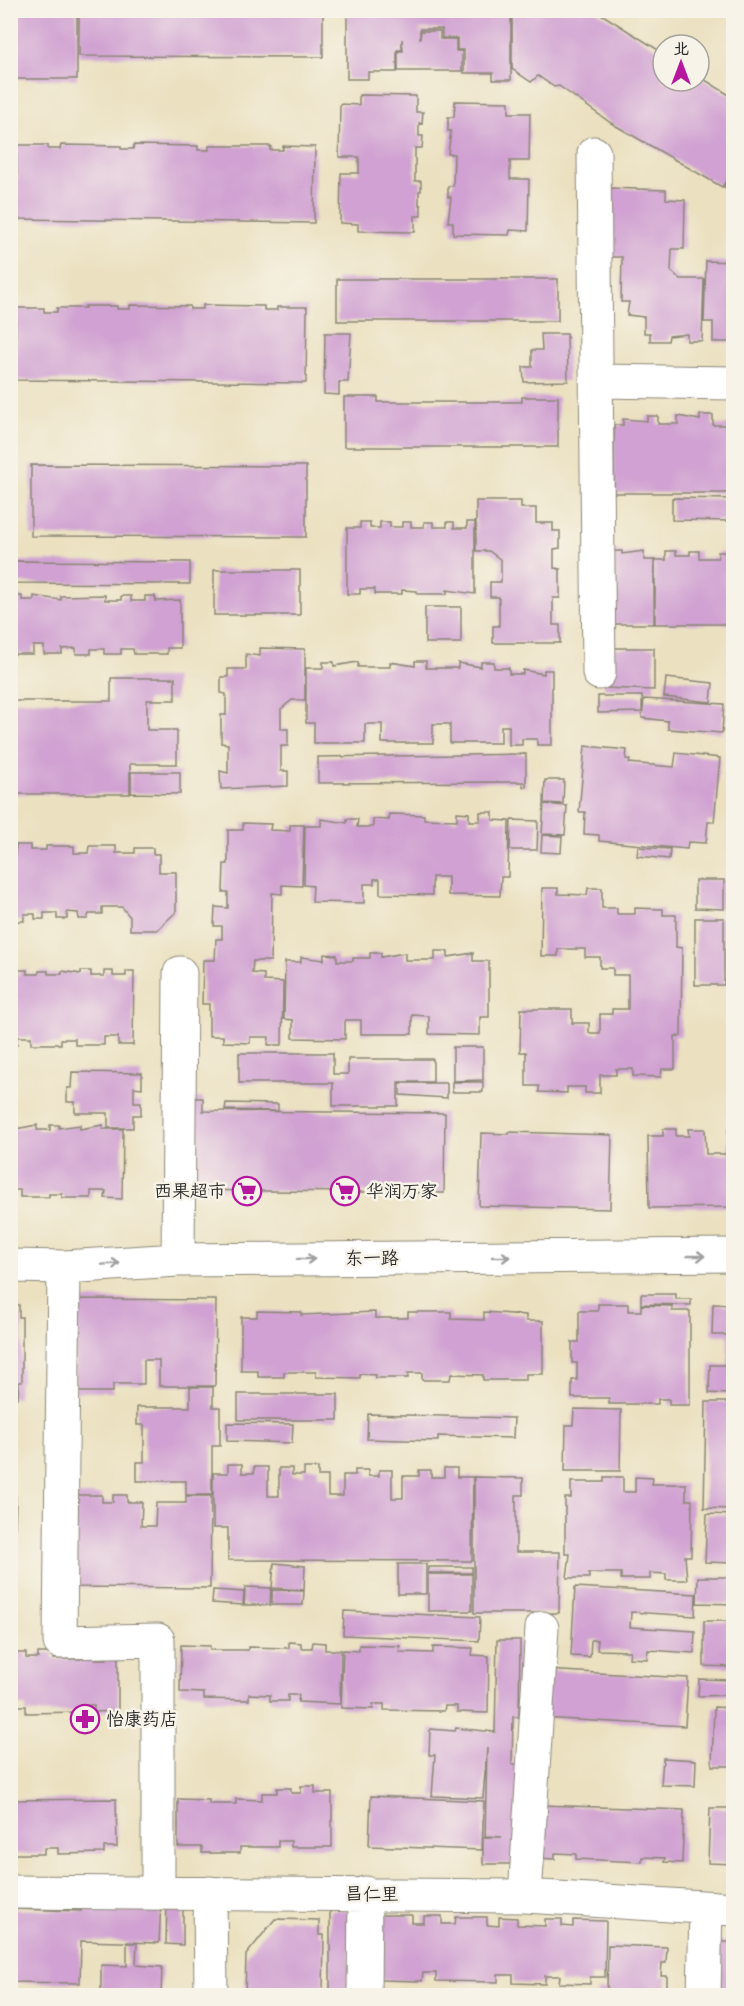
<svg xmlns="http://www.w3.org/2000/svg" width="744" height="2006" font-family="'Balsamiq Sans','LXGW WenKai TC',sans-serif">
  <rect width="100%" height="100%" fill="#f7f3e8"/>
  <filter id="ink" filterUnits="userSpaceOnUse"><feTurbulence type="fractalNoise" baseFrequency=".0167" numOctaves="2"/><feDisplacementMap in="SourceGraphic" scale="12" xChannelSelector="R" yChannelSelector="G"/><feConvolveMatrix kernelMatrix="1 2 1 2 8 2 1 2 1" color-interpolation-filters="sRGB"/></filter>
  <filter id="wash" filterUnits="userSpaceOnUse"><feTurbulence type="fractalNoise" baseFrequency=".008" numOctaves="4" result="noise"/><feDisplacementMap in="SourceGraphic" scale="24" xChannelSelector="R" yChannelSelector="G"/><feGaussianBlur stdDeviation="1.35" result="paint"/><feColorMatrix in="noise" values="0 0 0 0 0 0 0 0 0 0 0 0 0 0 0 0 0 1.4 0 .05"/><feComposite in="paint" operator="in"/></filter>
  <g filter="url(#wash)">
    <rect width="100%" height="100%" fill="#ebe1c1"/>
    <g id="blocks">
      <!-- building -->
      <path fill="#d0a1d2" d="M10,10H77V79H10Z
        M79,10H323V57L79,56Z
        M347,10H511V80H493V73H464V50H457V38H442V29H420V39L421,31H440V39H456V51H462V71H398V51H403L402,39V50H397V72H368V79H347Z
        M512,10H595L663,53V81H699V76L734,98V170L722,187L611,123L559,86L554,87L538,76L531,82L512,69Z
        M359,95L416,96V112H423L422,124L419,123V136H423L422,148H415V181H421V191H419V205H421V216H415V232L358,231V224L340,223L341,173H359V157H339L340,104L359,105Z
        M455,101L509,102V113H530L529,161H510V179H529L528,231L510,230L509,235L453,234V222H448L451,197H448V186H453L454,154H448L451,131H448V117H454Z
        M17,145H48V149H60L61,145L121,146V149H133L134,145L198,146V150H209V146H271L270,150H283V146L315,147L314,223L17,219Z
        M734,173V193L724,187Z
        M609,188L666,190V199L685,200L684,249H672L671,271L680,279H704L702,341H687V334L669,336L668,341H650V333H644V317L627,315L629,302H621L622,257H610Z
        M706,261L734,262V342H713V322H704Z
        M337,279H558V321H337Z
        M130,305L190,306V309H203V305L264,306V310H277V307H307L306,383L15,380L16,308H44V312H57V308H85V306H117V309H130Z
        M325,333H351L348,382H339V395L324,394Z
        M541,334H567L568,381L524,382L523,367H532V350H542Z
        M344,397H378V402H522V397H558V447H344Z
        M700,415H713V425H730V415H734V493H614V425H623V419L647,421V416H658V424H678V416L700,420Z
        M31,465L306,466V537L31,536Z
        M672,498L734,499V521L672,520Z
        M476,501H521V508H536V523H553V531H560V548L554,549V568L560,569V598H553V625H560V643H493V626H499V597H490V582H501V560L489,551H476Z
        M360,522H370V528H380V522H390V527H402V522H411V527H424V522H433V527H447V522H454V528H467V522H475V594L447,590V594H417V591L402,590V594H375V589H360V594H347V528H360Z
        M612,551H622V554L644,551V560H654V624H601Z
        M666,551H676V555H690V551H699V558H718V552H731L734,555V624H655V560H666Z
        M10,561L190,562V584L10,583Z
        M214,570H300V615H214Z
        M105,595V600H121V596H131V601H145V596H155L156,601L180,600V648H167V654H134L133,649H121V654H104V649H91V654H76V648L62,649V654H44V646H33V654H10V596H22V600H34V596L61,600V596Z
        M425,607H461V643H425Z
        M260,648L305,649V700H292L281,709V729H288V746H281V771H288V786L221,789L220,771L228,773V744L221,743V715H226V694L221,693V677H228V669H246V654L260,656Z
        M605,648H654V690L604,688Z
        M415,661H426V668H458V663L481,667V662H494V668H509V674H523V670L544,674V670H552V745H537V739H522V745H509V726H501V743H450V724H433V743H382V724H365V743H314V723H306V668H323V662H334V666L358,662V667H390V662L415,666Z
        M111,678H175V700H147V730H177V764H130V794H10V701H111Z
        M666,678L713,683L711,702L664,697Z
        M598,696H642V712L598,713Z
        M644,699L724,704L722,733L668,729V721L642,718Z
        M585,746L627,750L626,759L630,760L629,763L674,767L676,753L720,758L714,822H708L706,843L688,842L687,849L599,841V835L584,834L585,812H579Z
        M526,754V787H523V782L318,783V757Z
        M131,772H180V794L131,793Z
        M545,780H564L563,804L544,803Z
        M544,804L567,806L565,835L542,834Z
        M457,812L469,813V821H480V812H493V820L509,821L508,877H501L500,896L448,895V877H432V895L380,894V879H374V884H364V903L312,902L313,886L304,885L305,826H321V819L347,823V819H358L357,827H373V819L389,820V814L424,815V819L457,820Z
        M511,820L538,821L537,850H510Z
        M243,823L271,824L270,830L290,831V825H304L302,886L282,885V894L272,893L271,961H253L252,973L264,974V981L283,982L282,1045H268L269,1037H250V1043L223,1042V1036H209V1004H202L203,960H215L216,939H222V926H214L215,907L228,908V892H223L224,864H228V830H243Z
        M542,835L562,836L561,853L541,852Z
        M16,845H30V850H46V846H74V853H88L89,846H116V853H135V848H153V854H159V872H176V912L157,930H130V917L122,907H102V914H89L87,919H79L78,913L67,912V919H57V913H44V919H35V914H24V921H10V855H15Z
        M638,847L670,849L669,859L637,856Z
        M695,880H724V909L695,908Z
        M542,888H558V894L587,895L588,888H602V908H617V914H635V908L663,909V915H676V947L682,948L681,1036H675V1069H662L661,1077L633,1076V1069H616V1075H600V1093H585V1087H567V1093L539,1092V1086H526V1052H520L521,1009H572V1023H589V1033H600V1014H612V1009H628V975H613V968H600V957H585V949H558V956H541Z
        M695,918H724V985H695Z
        M435,951H448V957L473,953V961H489V1017H480V1035L429,1034V1016L412,1015V1034H361V1020H345V1039L293,1038V1020L284,1019L285,962H301V957L324,960V954L337,955V961H353V958H370V953H381V957L405,953V960H435Z
        M19,970H27V974H39V971H48V974H62V971L81,974V971H91V976H104V971H113V976H126V971H134L133,1045H118V1037H104V1045H75V1039H61V1044H31V1037H17V1045H10V976H19Z
        M453,1047H483V1080L453,1081Z
        M239,1053H333V1074H348V1059H433V1082H398V1106H333V1083H239Z
        M72,1072L142,1073V1088L134,1087V1102H141V1115H133V1128H108V1113H75V1102H67V1088H71Z
        M452,1082H483V1092H452Z
        M400,1083H447V1098L400,1095Z
        M179,1098H203V1111L445,1113L444,1193L183,1190Z
        M226,1103L278,1104V1111L225,1110Z
        M10,1124H15V1129L37,1125V1130H50V1125H59V1128L80,1125V1129L103,1125V1129H123L122,1199L105,1198L106,1191H91V1198H62V1194H49V1197H20V1190H10Z
        M728,1128H734V1207L649,1208L648,1136H663V1129H676V1136H689L688,1129H705L706,1154H728Z
        M509,1132L612,1135L610,1209L479,1206L481,1133L509,1134Z
        M641,1294H676V1299H691V1305L641,1304Z
        M75,1299L216,1300L215,1386H159V1360H144V1384H113V1392H75Z
        M598,1304H628V1311H641V1305L672,1306V1311H690V1405H669V1399H658V1404H609V1398H572V1380H577V1363H572V1342H579V1311H598Z
        M713,1304L734,1305V1387H728V1394L709,1393L710,1365H728V1335H712Z
        M10,1305H19V1317H22V1382H19L18,1398L10,1397Z
        M257,1311L301,1312V1315L375,1312V1318H408V1312H451V1319L484,1320V1312L526,1315V1321H543V1374H526V1380H483V1375L451,1374L450,1380H422V1373H408V1378H375V1375L360,1374V1378L316,1377V1372H284V1377H258V1371H241V1317H257Z
        M190,1387H213V1407H220V1446H212V1495H186V1481H137V1462H144V1425H137V1407H190Z
        M238,1394H338V1420H238Z
        M706,1402H729V1411H734L732,1509L704,1508Z
        M574,1409L621,1410L620,1471H565L566,1425H573Z
        M368,1414L514,1418L513,1438L438,1436V1441L367,1439Z
        M227,1423L293,1424L292,1443L227,1441Z
        M228,1464H242V1473H254V1467H268V1496H279V1468H292V1475H304V1468H318V1476H328V1496H343V1475H355V1470H368V1476H379V1470H392V1498H403V1476H419V1470H431V1477H444V1468H457V1477H473L472,1561L228,1560V1528H213V1473H228Z
        M474,1477L523,1478V1495H516V1552H560L559,1613H474Z
        M604,1477H623V1492H635V1477L653,1478L652,1484H686V1500H692L691,1556H685L687,1580H666V1574L650,1573V1579H621V1573H589V1578H567L570,1554H565V1498H571V1482H604Z
        M65,1495H102V1502H113V1495H127V1502H142L141,1526H155L156,1503H186V1496H211L210,1588L64,1587Z
        M10,1497H16L14,1563H10Z
        M707,1514L734,1515V1563L705,1562Z
        M274,1563L305,1566L304,1590L272,1588Z
        M398,1564H426V1594H398Z
        M428,1567H472V1573H428Z
        M428,1574H472V1611H428Z
        M698,1577H734V1604L697,1603Z
        M245,1587L271,1588L270,1605H244Z
        M575,1587L696,1594L695,1616L631,1612L630,1627L695,1631L694,1653L648,1650L647,1659L629,1658L630,1651L597,1650L598,1640H591L590,1657L571,1656Z
        M213,1590L244,1592L243,1605L212,1603Z
        M272,1590L304,1591L303,1605H272Z
        M344,1611L480,1617L479,1641L343,1635Z
        M704,1621H734V1667L704,1666Z
        M497,1640H520L519,1717H513L512,1764H522L515,1864H483V1837H502L485,1836L487,1748L483,1798L432,1796L435,1755H429L430,1729L455,1731L456,1728L495,1732Z
        M289,1642L301,1643V1648H312L313,1642L325,1643V1650H341L340,1704L298,1702L299,1695H288V1701H270V1695L249,1694V1700L204,1699V1693L180,1692L181,1645L210,1646V1650H248V1647L289,1648Z
        M359,1645L400,1646L399,1652L433,1653V1647L473,1648L472,1655L489,1656L488,1713L457,1712V1706H445L444,1711L384,1710V1704H373V1709L341,1708L343,1650L359,1651Z
        M13,1653H26V1658H38V1653H53V1659H81V1653H94V1659H107V1653H118V1711L94,1712V1705H82V1712L26,1713V1706H15V1713H10V1659H13Z
        M544,1670L688,1678L685,1726L541,1718Z
        M699,1679L734,1680V1695L698,1696Z
        M714,1707L734,1708V1766H712Z
        M663,1758L696,1760L695,1786L661,1785Z
        M301,1786H315V1793H332V1847H291V1841H278V1847H240V1853H202V1847H178V1799L209,1800V1804H236V1799L262,1800V1793H277V1788H291V1793H301Z
        M371,1796L484,1801L482,1850L369,1846Z
        M116,1799L117,1847H104V1853L58,1854V1848H44V1854H11L10,1800Z
        M541,1805L684,1810L682,1863L664,1862L665,1858L642,1857V1862L576,1859V1854L555,1853V1859L536,1858Z
        M710,1808H734V1864L708,1863Z
        M161,1900L159,1943L81,1941L80,1983L10,1982V1909L81,1911V1901Z
        M167,1900H183V1945L166,1944Z
        M330,1910H350V1996H330Z
        M381,1915H412V1923H424V1916H442V1924H455L456,1917H487V1925L499,1926V1917L517,1918V1925L545,1926V1919H562V1926L573,1927V1920L606,1921L605,1977H590V1984L559,1983L560,1976H545V1984L513,1983V1975H498V1982L436,1981V1973H423L422,1981L379,1980Z
        M275,1919L319,1920V1935H324L323,1996H245L246,1955Z
        M704,1942H734V1996H704Z
        M127,1943H137L136,1965L162,1967L161,1996H101V1965L127,1966Z
        M608,1945L667,1947L666,1963H662L661,1976H667V1996H597V1990H607Z"/>
    </g>
  </g>
  <g filter="url(#ink)">
    <use href="#blocks" fill-opacity="0" stroke="#8b8676" stroke-width="1.5"/>
    <g fill="none" stroke-linecap="round" stroke-linejoin="round">
      <!-- minor casing -->
      <g stroke="#8b8676" stroke-width="35">
        <path id="minor" d="M594,153L599,673
          M598,381L734,383
          M178,1260L180,973
          M10,1266L64,1267L178,1260L734,1255
          M64,1267L60,1642L158,1640V1892
          M10,1892L525,1896L734,1909
          M210,1893L211,1996
          M525,1896L542,1628
          M364,1996L365,1893
          M704,1996L706,1908"/>
      </g>
      <!-- minor -->
      <use href="#minor" stroke="#fff" stroke-width="33"/>
    </g>
    <!-- one-way arrows -->
    <defs><path id="oneway-shaft" d="M-6 0H5M1.5-3L5.5 0L1.5 3" fill="none" stroke-width="1.6" stroke-linecap="round" stroke-linejoin="round" transform="scale(1.5)"/></defs>
    <g stroke="#a0a0a0">
      <use href="#oneway-shaft" transform="translate(696 1256)"/>
      <use href="#oneway-shaft" transform="translate(501 1257)"/>
      <use href="#oneway-shaft" transform="translate(306 1259)"/>
      <use href="#oneway-shaft" transform="translate(111 1264) rotate(-4)"/>
    </g>
  </g>
  <!-- icons -->
  <defs>
    <g id="supermarket-ring" transform="scale(1.5)"><circle r="9.5" fill="#f7f3e8" stroke="#b5179e" stroke-width="1.5"/><path d="M-6-5.5h2.5l.6 2H6L4.5 2H-2.5L-4.4-4H-6ZM-1.5 3.2a1.3 1.3 0 1 0 .1 0ZM3 3.2a1.3 1.3 0 1 0 .1 0Z" fill="#b5179e"/></g>
    <g id="pharmacy-ring" transform="scale(1.5)"><circle r="9.5" fill="#f7f3e8" stroke="#b5179e" stroke-width="1.5"/><path d="M-2-6h4v4h4v4h-4v4h-4v-4h-4v-4h4Z" fill="#b5179e"/></g>
  </defs>
  <g fill-rule="evenodd">
    <use href="#supermarket-ring" x="247" y="1191"/>
    <use href="#supermarket-ring" x="345" y="1191"/>
    <use href="#pharmacy-ring" x="85" y="1719"/>
  </g>
  <g text-anchor="middle" dominant-baseline="central" stroke-width="5" stroke-linejoin="round" paint-order="stroke">
    <!-- poi labels -->
    <g font-size="18" fill="#2b2b2b" stroke="#f7f3e8" text-anchor="start">
      <text x="226" y="1191" text-anchor="end">西果超市</text>
      <text x="366" y="1191">华润万家</text>
      <text x="106" y="1719">怡康药店</text>
    </g>
    <!-- street labels -->
    <g font-size="18" fill="#2b2b2b" stroke="#f7f3e8">
      <text x="372" y="1258">东一路</text>
      <text x="372" y="1894">昌仁里</text>
    </g>
  </g>
  <!-- margin -->
  <rect width="744" height="2006" fill="none" stroke="#f7f3e8" stroke-width="36"/>
  <!-- north arrow -->
  <g transform="translate(681 63)"><circle r="28" fill="#f7f3e8" stroke="#a5a39c" stroke-width="1.5"/>
  <path d="M0-4.5L10 22L0 15L-10 22Z" fill="#b5179e"/>
  <text y="-9" font-size="16" font-weight="bold" text-anchor="middle" fill="#2b2b2b">北</text>
  </g>
</svg>
